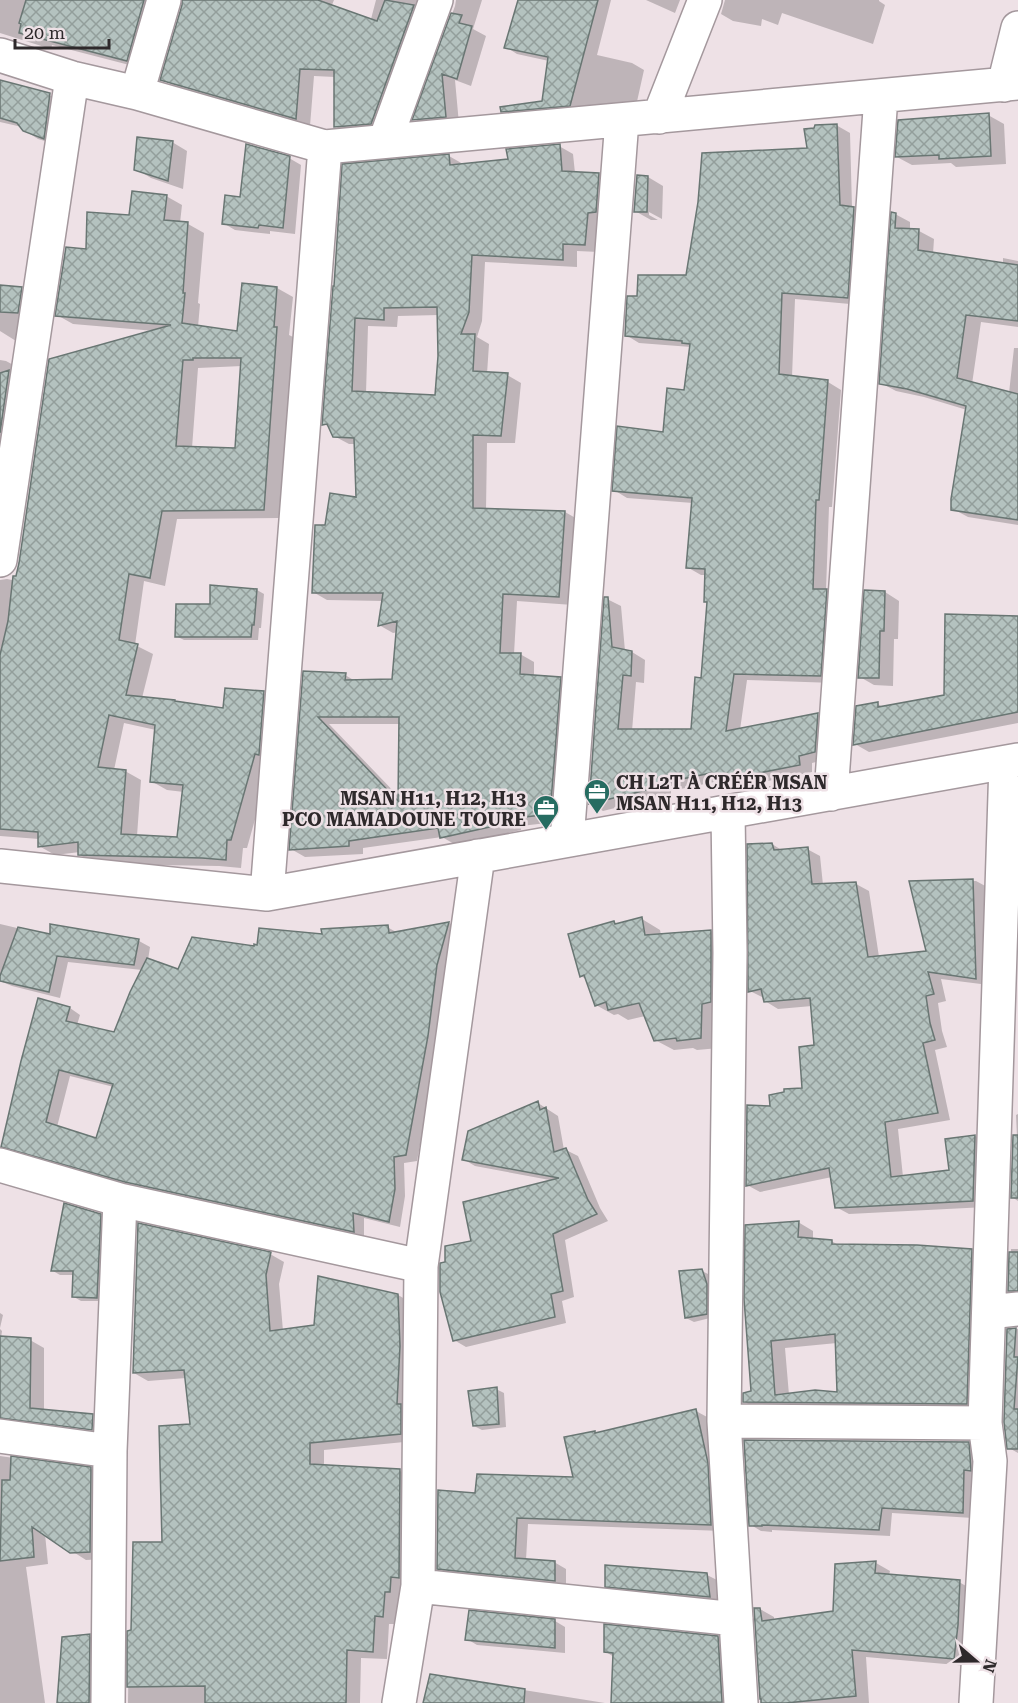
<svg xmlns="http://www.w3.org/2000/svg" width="1018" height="1703" font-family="'Roboto Serif',serif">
  <defs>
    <pattern id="building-cross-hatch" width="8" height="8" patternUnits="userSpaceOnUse" patternTransform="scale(1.5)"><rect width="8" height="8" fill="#b4c2bf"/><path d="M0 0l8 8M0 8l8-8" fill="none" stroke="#939e9b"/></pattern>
  </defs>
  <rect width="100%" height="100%" fill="#eee1e6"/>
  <!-- shadow -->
  <path fill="#0003" fill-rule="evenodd" d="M0,0H161L141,68L52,45L51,49L0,33Z
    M184,0H334L332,5L371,19L376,0H433L385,131L349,135L335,126V77L314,76L310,126L176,87L162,79Z
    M456,0H482L473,29L486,36L471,86L455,80L459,124L428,127L414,119L455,6Z
    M520,0H611L597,55L632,63L644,70L636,106L514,118L503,111L543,102L549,61L517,54L506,47Z
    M646,0H680L675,13Z
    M725,0H879V1L885,5L873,44L782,13L778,25L762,19L761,26L733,21L721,14Z
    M0,82L49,95L63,103L58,145L38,139L24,130L22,127L0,122Z
    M988,115L1004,124L1006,164L956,167L951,163L912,165L897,157Z
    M836,125L850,133L852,208L867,216L861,305L795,299L792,377L828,382L841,390L832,507H829L826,590L840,598L834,683L747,680L740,730L818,715L831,723L828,759L812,763V772L748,785L743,782L727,786L719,781L671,791V794L603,811L590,803L607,599L621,606L625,651L632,652L645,660L644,683L636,682L632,731L692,730L703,679L708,603L705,601L707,575H701L687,567L693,503L627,498L614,490L664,434L686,392L691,347L639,343L626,335L639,297L688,277L808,150Z
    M172,142L187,151L183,189L151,178L136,169Z
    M559,146L573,154L575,173L599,174L613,182L599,252L577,251V267L485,262L482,321L477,337L489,344L487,374L507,375L521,383L515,443H487L486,510L565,512L579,520L573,605L517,601L514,654H520L534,662V677L560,679L574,687L564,821L521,826V830L456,845L442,837L363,848V854L305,857L291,849L305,672L345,675L357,682L394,680L398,632L393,633L379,625L383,601L327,600L313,592L326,527L358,499L356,444H349L334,436L331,428L324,424L334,288L449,156L463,164L509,161ZM439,315L440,356L436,397L366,393L368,326L397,327L398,316ZM329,724H400V798Z
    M289,158L301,165L295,234L270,231V234L235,230L223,223L241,198Z
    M648,177L663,186L662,219L649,212V215L658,220H651L635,211Z
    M166,196L182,205L180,223L188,224L204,233L198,303L200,304L198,327L238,332L277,288L293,297L289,335L293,337L279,518L177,519L165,586L144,581L135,645L153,654L142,698L225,709L263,693L279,702L271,762L247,848H243L241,868L219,866L96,864L80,855V852L55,855L39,846V839L0,836V580L7,579L17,581L155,331L73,324L57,315L87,251L131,217ZM242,366L237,450L192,448L198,368ZM124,723L156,730L151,781L167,790L184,792L179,839L137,836L141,780L125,771L114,770Z
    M895,214L910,222V230L919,231L934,239L933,254L1003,265V258L1018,261V327L981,322L972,384L1009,393L1014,348H1018V525L968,517L953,509L967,410L924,397L896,391L881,383Z
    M0,287L21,289L35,296L16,341L0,331Z
    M0,360L6,361L19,368L0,476Z
    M257,590L264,594L261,628H259L258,640H184L176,636L212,606Z
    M885,592L899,601L898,639H894L893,686L874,685L860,677Z
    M1018,617V723L869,752L855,744L878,704L884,708L946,696Z
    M772,844L783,851L807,849L820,856L823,885L856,884L869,891L879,957L928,952L911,883L976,881L989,888V985L941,979L946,1001L938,1003L942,1031L947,1047L935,1050L950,1120L898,1129L903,1177L951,1172L946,1140L975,1136L988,1144L986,1207L849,1214L836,1207L832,1177L760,1192L747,1185L772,1107L804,1089L816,1047L812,1006L778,1009L765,1001L764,998L750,991Z
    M642,919L660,930L661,935L711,931L729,942L719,1048L697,1050L693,1048L674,1050L655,1040L645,1016L628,1020L618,1014L614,1015L596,1005L587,980L581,976L614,922L618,925Z
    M449,923L460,929L417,1161L404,1163L405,1196L400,1227L364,1218V1237L137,1187L14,1152L3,1146L70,1008L80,1015L77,1025L115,1034L142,970L68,962L60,998L12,986L0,981V924L51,936L139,941L150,947L148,960L179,971L255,948L324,936L387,927L398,933ZM70,1076L114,1087L97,1139L57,1127Z
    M538,1103L558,1116L564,1150H566L578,1156L600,1208L608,1221L565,1240L574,1297L562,1301L566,1323L466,1347L454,1340L447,1264L473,1242L555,1181L475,1166L463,1159Z
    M1018,1114V1201L1012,1197L1017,1137L1016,1115Z
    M100,1215L108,1220L104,1301H81L74,1297L75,1275H60L53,1271Z
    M798,1222L813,1231V1240L831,1241L839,1245L971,1251L986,1259L981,1412L759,1410L745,1402L753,1393ZM837,1343L839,1393L789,1395L785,1348Z
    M1011,1249H1018V1295L1009,1290Z
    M270,1254L284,1262L279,1284L283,1331L315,1326L398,1295L412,1303L414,1441L324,1450V1466L400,1471L414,1479L404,1599H398L396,1624H389L387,1659L361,1658L360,1703H128L129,1632H133L164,1543L191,1426L186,1378L148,1381L134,1373Z
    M702,1271L710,1275L714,1317L694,1322L686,1318Z
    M0,1313L3,1315L0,1328Z
    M0,1329L2,1331L1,1338L30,1340L44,1348V1428H0Z
    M1018,1329V1453L1009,1448L1008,1330Z
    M496,1389L504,1393L506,1427L482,1430L474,1426Z
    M696,1411L707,1417L719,1471L723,1531L528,1524L526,1560L554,1562L566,1569V1587L450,1575L438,1568L477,1494L575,1479L595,1433L597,1434Z
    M968,1443L979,1449L973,1518L892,1513L890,1536L772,1530V1532L761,1531L751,1525Z
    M0,1456L91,1469L105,1477L104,1559L86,1560L45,1534L48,1564L26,1567L45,1703H0Z
    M876,1563L890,1571L889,1575L959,1582L973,1590L968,1666L866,1657L869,1703H761L756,1609H760L774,1617V1621L835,1612Z
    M707,1575L717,1580L720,1602L617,1592L606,1586Z
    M555,1621L565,1627V1653L477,1645L467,1639Z
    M89,1636L103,1644V1703H58Z
    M718,1637L732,1646L735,1703H613L614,1657L606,1652Z
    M431,1675L605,1703H424Z"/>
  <!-- building -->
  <path fill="url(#building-cross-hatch)" stroke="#697673" stroke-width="1.5" fill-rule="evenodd" d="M26,0H144L127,61L19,33L21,24L19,23Z
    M182,0H318L377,21L385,0L414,5L371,124L334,127V70L300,69L296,119L160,80L182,5Z
    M518,0H598L570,106L501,112L500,107L542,101L548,57L504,48Z
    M451,13L462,15L459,23L472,26L457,79L442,74L446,117L412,120Z
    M0,80L50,93L44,139L23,131L17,123L0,118Z
    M989,113L991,156L939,159V155L895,157L898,120Z
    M837,124L840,205L854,207L848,298L782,293L779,374L828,380L819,500H816L813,589H827L821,676L734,674L726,731L818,713L815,752L799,756L800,765L733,778L732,774L712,779L711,773L658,784L659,787L589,804L604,597H608L612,647L632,651L631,676L623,675L618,729H691L695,677L701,678L707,602H704L705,569L686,568L692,498L612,491L617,426L663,432L667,388L684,390L690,344L682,343V341L625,336L627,296H637L638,275H686L698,202L702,153L807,148L804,129L814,128L815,125Z
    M137,137L173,141L168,181L134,170Z
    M246,144L290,156L283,228L259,225L258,228L222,224L225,195L240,197Z
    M560,144L562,171L599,173L596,212L588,213L585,245L563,244V260L472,255L469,312L461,334H475L473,371L508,373L501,436L473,435V508L565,511L559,597L503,594L500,653H521L520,674L561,677L550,814L507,819L508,823L440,838L438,828L349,841V846L289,850L303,671L346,673L345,680L392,679L397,621L378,626L383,593H312L315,525H325L330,493L356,497L354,438L333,437L327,424L322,425L333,286H334L342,164L449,154L450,165L508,159L506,149ZM437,307L438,356L435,395L352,391L355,318L384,320V308ZM318,717H399L398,801Z
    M637,175L648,176L647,212H634Z
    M132,191L167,195L164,220L188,222L183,293H185L182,323L237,331L242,283L277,287L274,327H277L264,510L162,511L150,578L129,574L119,640L138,644L126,695L175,700V701L223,708L225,688L264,691L259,755L255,754L231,840H227L226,860L202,858L78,855V842L38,847V832L0,829V655L8,621L13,576H16L19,563L49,359L171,325L55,316L66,247L86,249L87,212L129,215ZM193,358H241L235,448L176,446L183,360H193ZM109,715L155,725L150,782L183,785L177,837L121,834L126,770L98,767Z
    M891,212L896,213L895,228L919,229L918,250L1018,265V321L966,315L957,378L1018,394V520L951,510V499L966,406L907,389L879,384Z
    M0,285L22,287L18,313L0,312Z
    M9,370L0,433V373Z
    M210,585L257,589L254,625H252L251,637H175L176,604H210Z
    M864,590L885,591L884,631H880L879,678H858Z
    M945,614L1018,616V712L853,745L856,706L878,702V707L944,695Z
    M772,843L774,850L808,847L812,884L856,882L868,957L926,951L909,881L973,879L976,979L928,972L934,994L926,996L930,1023L935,1040L923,1043L938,1113L885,1122L891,1177L949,1170L945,1139L975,1135L973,1201L835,1208L829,1168L746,1186L747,1105L770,1106L769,1095L784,1092V1089L802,1088L799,1047L814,1045L810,998L764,1002L761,989L748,992L747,844Z
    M642,917L645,935L711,930V1002L702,1004L701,1038L677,1041L676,1038L654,1041L639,1003L608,1010L606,1002L595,1006L584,975L580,977L568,934L614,921L615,924Z
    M449,922L437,965L428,1036L406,1155L394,1157L395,1189L389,1222L353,1213L354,1232L125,1182L1,1147L21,1061L38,998L70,1007L66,1021L114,1032L130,992L147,958L178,969L192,937L254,946V944L257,945L259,928L322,934L321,929L388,925L389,933ZM59,1070L113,1084L96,1138L46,1122Z
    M50,924L139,939L134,965L57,956L49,992L0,981V976L18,927L50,934Z
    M538,1101L540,1110L546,1107L554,1152L566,1148L588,1200L597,1214L553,1234L563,1291L551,1294L555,1317L453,1341L440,1292V1263L445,1262V1246L471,1241L463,1202L559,1178L462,1160L468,1131Z
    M1013,1135H1018V1198H1011Z
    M64,1203L101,1214L97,1298L72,1297L73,1271H51Z
    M799,1221L798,1237L832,1240V1244L917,1245L972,1249L967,1404L743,1402V1393L751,1391L744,1299L745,1225ZM835,1334L837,1392L815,1390L775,1395L771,1341Z
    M138,1223L271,1252L266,1275L270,1331L314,1325L318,1276L398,1294L400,1346L397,1404H401V1434L310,1443V1464L400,1469L399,1578L391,1577L390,1592H385L383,1617L375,1616L373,1652L347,1650L346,1703H205V1686L127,1687V1631L131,1630L133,1542H162L159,1426L190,1424L184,1370L133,1373Z
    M1009,1252H1018V1291H1008Z
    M702,1269L707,1284V1314L685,1318L679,1271Z
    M1016,1328L1014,1357H1018L1014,1409H1018V1449H1007L1004,1422L1007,1329Z
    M0,1336L31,1338L30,1408L93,1414L92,1430L0,1418Z
    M497,1387L499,1424L473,1426L468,1391Z
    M696,1409L708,1463L711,1525L517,1518L515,1558L555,1561V1581L437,1569L438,1490L475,1493L477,1474L573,1477L564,1437L595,1431V1433Z
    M744,1440L969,1442L971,1471L964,1470L963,1513L882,1508L879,1530L762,1525V1526H749Z
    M11,1456L91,1467L90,1552L70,1553L32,1527L34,1557L0,1561L2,1480H10Z
    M876,1561L875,1573L960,1580L958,1625L954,1659L852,1650L856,1696L786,1703H761V1699H760L754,1608H760L762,1621L833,1611L835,1564Z
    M605,1565L707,1573L710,1597L605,1587Z
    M469,1610L555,1619V1648L465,1640Z
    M604,1624L718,1636L722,1702L611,1703L613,1653L604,1652Z
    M90,1634L89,1703H57L62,1637Z
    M430,1674L525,1689L524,1703H423Z"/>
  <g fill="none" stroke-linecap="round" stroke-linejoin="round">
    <!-- street casing -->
    <g stroke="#a4989d" stroke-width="36">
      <path id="street" d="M0,55L72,78L137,93L325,147L1018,83
        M1004,85L1018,28
        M137,93L164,0
        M659,117L705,0
        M385,141L436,0
        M0,560L72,78
        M831,794L881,96
        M728,812L730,953L724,1421L741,1703
        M567,840L622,120
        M0,866L267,894L1018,760
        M267,894L325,147
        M0,1165L120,1200L421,1266
        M989,1312L1018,1309
        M724,1421L985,1423
        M0,1436L110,1451
        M418,1586L736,1619
        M108,1703L110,1451L120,1200
        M399,1703L418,1586L421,1266L478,856
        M976,1703L990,1461L985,1423L1006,763"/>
    </g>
    <!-- street -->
    <use href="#street" stroke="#fff" stroke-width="33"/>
  </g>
  <!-- icons -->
  <defs>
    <g id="office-pin" transform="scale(1.35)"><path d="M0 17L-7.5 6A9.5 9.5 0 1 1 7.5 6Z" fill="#266c61" stroke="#eee1e6"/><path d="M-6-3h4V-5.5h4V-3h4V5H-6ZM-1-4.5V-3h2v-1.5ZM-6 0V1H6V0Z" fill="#fff"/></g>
  </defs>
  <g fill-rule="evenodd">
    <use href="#office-pin" x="597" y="792"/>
    <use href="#office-pin" x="546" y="808"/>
  </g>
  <g text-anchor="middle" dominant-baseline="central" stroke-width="5" stroke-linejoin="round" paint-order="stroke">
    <!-- poi labels -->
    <g font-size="18" font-weight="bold" fill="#2e292b" stroke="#eee1e6" text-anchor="start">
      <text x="616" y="782">CH L2T À CRÉÉR MSAN<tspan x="616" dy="21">MSAN H11, H12, H13</tspan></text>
      <text x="526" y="798" text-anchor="end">MSAN H11, H12, H13<tspan x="526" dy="21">PCO MAMADOUNE TOURE</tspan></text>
    </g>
  </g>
  <!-- north arrow -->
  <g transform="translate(976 1661) rotate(110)" stroke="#eee1e6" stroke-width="4.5" paint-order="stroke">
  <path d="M0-4.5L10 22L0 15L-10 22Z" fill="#2e292b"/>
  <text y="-9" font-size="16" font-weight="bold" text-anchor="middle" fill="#2e292b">N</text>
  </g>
  <!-- scale -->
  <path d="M15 39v9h94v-9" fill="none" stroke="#2e292b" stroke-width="3"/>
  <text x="24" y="39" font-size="18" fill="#2e292b" stroke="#eee1e6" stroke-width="4.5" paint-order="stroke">20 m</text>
</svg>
